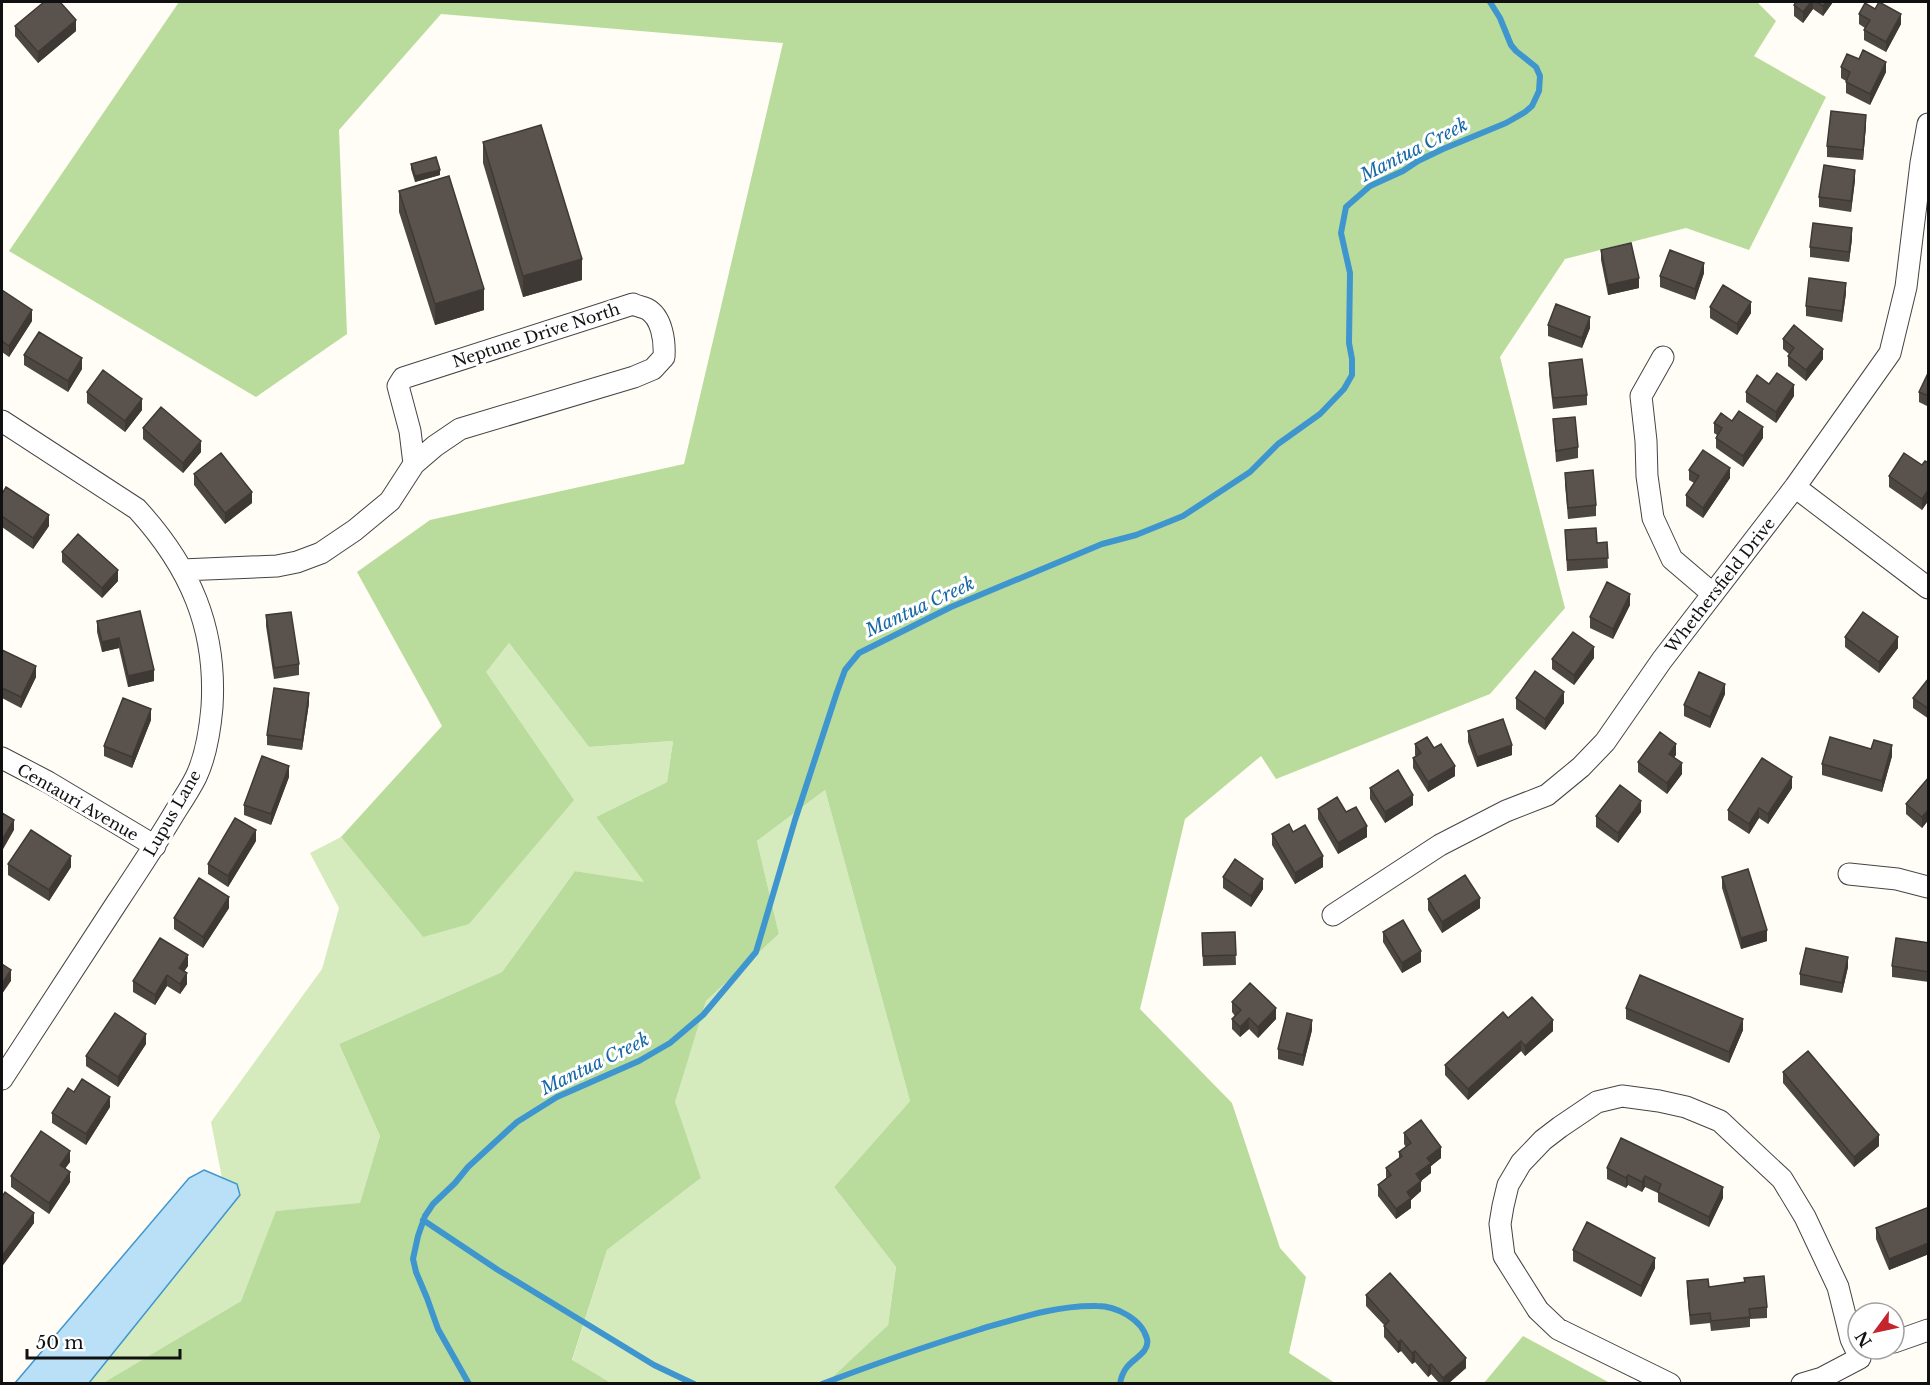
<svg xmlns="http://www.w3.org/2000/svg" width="1930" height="1385" font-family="'Libre Baskerville',serif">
  <rect width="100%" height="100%" fill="#fffdf5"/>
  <!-- green -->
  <path fill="#d5ebbd" d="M509,643L589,747L673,741L667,782L596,817L645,883L575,871L502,972L339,1044L380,1136L360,1204L277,1211L241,1301L103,1383L15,1384L189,1178H222L211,1122L322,969L339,908L310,853L341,837L423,937L486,671Z
    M825,790L910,1101L834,1187L896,1267L888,1325L826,1383H611L572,1361L607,1250L701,1178L674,1102L706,1001L779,934L757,841Z"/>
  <!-- forest -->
  <path fill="#b9dc9c" d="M179,2H1757L1776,21L1754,56L1826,97L1749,250L1686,228L1565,259L1500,357L1565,608L1490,694L1276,779L1261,756L1185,819L1140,1009L1232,1103L1280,1248L1306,1277L1289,1353L1335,1383H826L888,1325L896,1267L834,1187L910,1101L825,790L757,841L779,934L706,1001L675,1102L701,1178L607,1250L572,1360L611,1383H103L241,1301L276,1211L360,1203L380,1136L339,1044L502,972L575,871L644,882L596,817L667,782L673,741L589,747L509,643L486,672L574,800L469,924L423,937L341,837L442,726L357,572L430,520L684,464L783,43L441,14L339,130L347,334L256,397L9,251Z
    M1523,1336L1610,1383H1484Z"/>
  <!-- water -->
  <path fill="#b9e0f7" stroke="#3f96cf" stroke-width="1.5" d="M204,1170L237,1184L240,1195L89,1383H15L189,1178Z"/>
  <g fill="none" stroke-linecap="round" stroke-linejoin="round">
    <!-- stream -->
    <path stroke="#3f96cf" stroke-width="6" d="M423,1220L498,1270L654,1365L694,1384
      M469,1384L438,1329L427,1298L416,1272L413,1259L418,1236L425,1216L433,1204L455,1183L468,1167L517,1122L557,1097L639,1061L670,1043L703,1015L756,952L795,820L837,692L845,670L859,653L951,607L1102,544L1136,535L1183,516L1250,472L1278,444L1320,414L1344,389L1352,375V359L1349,343L1350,273L1341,233L1346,207L1370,186L1403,171L1418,161L1443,149L1506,123L1525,112L1532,106L1539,91L1540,76L1536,67L1516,51L1511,45L1500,18L1490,2
      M822,1384C874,1364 927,1346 981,1329C1019,1318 1057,1305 1097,1306C1116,1306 1142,1319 1147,1339C1150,1352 1134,1358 1127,1367C1123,1372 1121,1377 1120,1384"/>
    <!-- minor casing -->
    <g stroke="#444" stroke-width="23">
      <path id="minor" d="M1663,357L1641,396L1646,441L1647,476L1653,518L1672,559L1713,594
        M2,421L137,509C190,567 217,628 212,707C210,730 206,756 196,777C190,789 182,801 175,812C156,844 136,874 116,904C78,963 40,1021 2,1079
        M1795,487L1928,588
        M182,570L277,566L297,562L321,553L355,530L390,501L414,464L435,446L460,429L634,377L653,369L664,357C665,341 662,317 647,309C642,307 637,306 633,304L403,378L398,386L410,431L414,464
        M2,758L48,782L155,846
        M1849,874L1897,879L1928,887
        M1333,915L1440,845L1506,811L1547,795L1581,767L1605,742L1662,660L1795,487L1890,353L1906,287L1921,163L1928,124
        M1894,1342L1928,1330
        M1670,1384L1558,1329L1538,1310L1504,1256L1500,1224L1503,1206L1508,1185L1521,1163L1543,1140L1560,1127L1597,1102L1622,1096L1659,1101L1686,1107L1720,1121L1782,1179L1805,1217L1838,1287L1851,1339L1860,1358L1822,1378L1802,1384"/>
    </g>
    <!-- minor -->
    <use href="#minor" stroke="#fff" stroke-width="21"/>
  </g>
  <!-- wall -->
  <path fill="#4d4742" d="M1796,2H1833L1823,16L1813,9L1803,23L1794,16V5Z
    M1859,14L1901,24L1886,52L1864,40V30L1865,28L1859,24Z
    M15,26L76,31L38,63L15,36Z
    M1841,67L1886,72L1870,105L1846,93V81L1841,78Z
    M1866,125L1863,160L1827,157V146Z
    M483,142L582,280L523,297L483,163Z
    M411,164L440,175L415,182L411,169Z
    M1855,180L1851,212L1819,207V197Z
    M399,191L484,310L435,325L399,212Z
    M1852,239L1849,262L1810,257V247Z
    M1601,250L1639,288L1608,295L1601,260Z
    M1704,273L1695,300L1660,287V276Z
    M2,290L32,321L9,357L2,352Z
    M1846,293L1842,322L1806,316V306Z
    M1710,307L1751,313L1737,335L1710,318Z
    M1548,325L1590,328L1582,348L1548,336Z
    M1783,339L1823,359L1806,381L1788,366V356L1789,354L1783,349Z
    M24,355L82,369L68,392L24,365Z
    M1549,363L1587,395V405L1553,409L1549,374Z
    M1929,371V407L1919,402V392Z
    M1769,384L1794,396L1776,423L1746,402V392Z
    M87,392L142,410L125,432L87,403Z
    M1553,419L1578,447V458L1556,462Z
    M1714,423L1763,438L1743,467L1716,448V438L1717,435L1714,433Z
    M143,428L201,452L183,473L143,439Z
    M1929,463V500L1922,510L1889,487V476Z
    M1689,470L1730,478L1703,518L1686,506V495L1694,483L1689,480Z
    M1565,473L1596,505V516L1568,519L1565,484Z
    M194,474L252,503L225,524L194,485Z
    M2,494L49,526L33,549L2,527Z
    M1565,530L1597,543L1607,542L1608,568L1567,571Z
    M62,552L118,581L102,598L62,562Z
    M1630,605L1613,639L1590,628V617Z
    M140,611L154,681L128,687L119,648L102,652L97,632V621Z
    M266,615L299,664V675L274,679L266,626Z
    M1845,637L1898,648L1879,673L1845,647Z
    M2,650L36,677L21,708L2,698Z
    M1594,658L1574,685L1552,669V659Z
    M1929,678V719L1913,708V698Z
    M1725,694L1710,728L1684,716V705Z
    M1516,698L1564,703L1545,730L1516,709Z
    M309,703L302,750L267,745V735Z
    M151,720L132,768L104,756V746Z
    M1468,731L1512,755L1477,767L1468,742Z
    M1415,744L1455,776L1428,792L1413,768V758L1416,756L1415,755Z
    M1676,755L1674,757L1682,774L1667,794L1638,772V762Z
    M1892,756L1882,792L1822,775V764Z
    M289,777L271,825L244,815V805Z
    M1929,777V819L1922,828L1906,814V804Z
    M1370,788L1413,805L1385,823L1370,799Z
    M1792,788L1768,824L1759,818L1749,834L1728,820V810Z
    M1318,809L1346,812L1367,837L1338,854L1318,819Z
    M1641,812L1618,843L1596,827V816Z
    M1293,832L1323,867L1295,884L1272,845V834Z
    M256,841L228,887L208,874V864Z
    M8,864L71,867L49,901L8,875Z
    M1223,877L1263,889L1251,907L1223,888Z
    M1722,877L1767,941L1741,949L1722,888Z
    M1428,899L1480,908L1442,933L1428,910Z
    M229,908L203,948L174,929V918Z
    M1235,932L1236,965L1203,966L1202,933Z
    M1383,932L1421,962L1402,973L1383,942Z
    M1929,943V982L1892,977V966Z
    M188,966L184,971L187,984L180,994L167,986L155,1005L133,992V981Z
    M1848,967L1842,993L1800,985V974Z
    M1232,1002L1276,1019L1258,1038L1249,1029L1240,1037L1232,1029V1019L1235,1016L1232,1012Z
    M1626,1008L1743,1030L1729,1063L1626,1019Z
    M1508,1018L1553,1031L1525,1056L1521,1051L1468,1100L1445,1075V1065Z
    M1312,1030L1303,1066L1278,1059V1049Z
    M146,1044L118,1087L86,1066V1056Z
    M1783,1072L1879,1146L1854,1167L1783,1083Z
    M74,1092L110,1107L86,1145L52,1123V1113Z
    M1404,1133L1441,1158L1431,1166V1173L1421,1181V1191L1411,1200V1208L1396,1219L1378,1196V1185L1386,1178V1168L1399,1159V1152L1406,1147L1404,1144Z
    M1621,1138L1723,1198L1709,1227L1658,1202V1193L1645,1187L1642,1192L1628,1185L1626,1188L1607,1179V1168Z
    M70,1162L65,1168L70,1182L49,1214L11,1187V1176Z
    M2,1197L34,1223L3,1265L2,1264Z
    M1929,1207V1254L1889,1270L1876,1239V1228Z
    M1573,1250L1655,1268L1641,1297L1573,1261Z
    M1744,1278L1767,1307V1318L1750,1319V1327L1711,1331L1710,1323L1690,1325L1687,1291V1281L1709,1287L1744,1282Z
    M1366,1295L1466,1368L1449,1383H1439L1431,1374L1428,1377L1415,1362L1412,1364L1401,1351L1398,1353L1384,1337V1325L1366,1306Z"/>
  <!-- shaded-wall -->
  <path fill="#3f3936" d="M1811,2H1813V9L1803,23V12Z
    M1826,2H1833L1823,16V6Z
    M1901,14V24L1886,52V42Z
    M76,20V31L38,63V52Z
    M1886,62V72L1870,105V94Z
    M1866,115V125L1863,160V150Z
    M440,170V175L415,182V176Z
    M1855,170V180L1851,212V201Z
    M1852,228V239L1849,262V252Z
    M582,259V280L523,297V276Z
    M1704,263V273L1695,300V289Z
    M1639,278V288L1608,295V285Z
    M1846,283V293L1842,322V311Z
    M484,289V310L435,325V304Z
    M1751,302V313L1737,335V324Z
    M32,310V321L9,357V346Z
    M1590,317V328L1582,348V338Z
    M1823,349V359L1806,381V370Z
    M82,358V369L68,392V381Z
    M1794,385V396L1776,423V412Z
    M142,399V410L125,432V421Z
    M1763,427V438L1743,467V456Z
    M201,441V452L183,473V463Z
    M1730,468V478L1703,518V508Z
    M1929,489V500L1922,510V499Z
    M252,492V503L225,524V513Z
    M49,515V526L33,549V538Z
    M118,570V581L102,598V588Z
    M1630,594V605L1613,639V629Z
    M1898,637V648L1879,673V662Z
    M119,638V648L102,652V642Z
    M1594,647V658L1574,685V675Z
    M36,666V677L21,708V697Z
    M154,670V681L128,687V676Z
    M1725,684V694L1710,728V717Z
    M1564,692V703L1545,730V719Z
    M309,693V703L302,750V740Z
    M151,709V720L132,768V757Z
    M1676,744V755L1669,764V754Z
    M1512,745V755L1477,767V757Z
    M1892,745V756L1882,792V781Z
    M1682,763V774L1667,794V783Z
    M289,766V777L271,825V814Z
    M1455,766V776L1428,792V782Z
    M1792,777V788L1768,824V814Z
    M1413,795V805L1385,823V812Z
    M1641,801V812L1618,843V833Z
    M1759,808V818L1749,834V824Z
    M1929,809V819L1922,828V817Z
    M14,820V830L2,851V840Z
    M1367,826V837L1338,854V843Z
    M256,830V841L228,887V876Z
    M71,856V867L49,901V890Z
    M1323,856V867L1295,884V873Z
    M1263,879V889L1251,907V896Z
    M229,897V908L203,948V937Z
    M1480,898V908L1442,933V922Z
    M1767,930V941L1741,949V938Z
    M1421,951V962L1402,973V963Z
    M188,955V966L179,979V968Z
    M1848,957V967L1842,993V983Z
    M11,970V981L2,994V984Z
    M187,973V984L180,994V984Z
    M167,975V986L155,1005V995Z
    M1276,1008V1019L1258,1038V1027Z
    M1249,1018V1029L1240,1037V1027Z
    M1743,1019V1030L1729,1063V1052Z
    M1312,1020V1030L1303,1066V1055Z
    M1553,1020V1031L1525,1056V1046Z
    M146,1034V1044L118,1087V1077Z
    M1521,1041V1051L1468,1100V1089Z
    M110,1097V1107L86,1145V1134Z
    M1879,1135V1146L1854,1167V1157Z
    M1441,1147V1158L1431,1166V1173L1416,1185V1174L1427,1158Z
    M70,1151V1162L60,1176V1165Z
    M70,1172V1182L49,1214V1203Z
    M1628,1175V1185L1626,1188V1178Z
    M1645,1176V1187L1642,1192V1182Z
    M1421,1181V1191L1411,1200V1208L1396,1219V1209L1407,1192Z
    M1723,1187V1198L1709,1227V1217Z
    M34,1213V1223L3,1265V1255Z
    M1929,1243V1254L1889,1270V1259Z
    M1655,1258V1268L1641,1297V1286Z
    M1401,1340V1351L1398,1353V1342Z
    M1415,1351V1362L1412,1364V1353Z
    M1466,1358V1368L1449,1383H1443V1378Z
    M1431,1364V1374L1428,1377V1366Z"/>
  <!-- building -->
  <path fill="#5a524d" stroke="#3f3936" stroke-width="1.5" d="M44,2H60L76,20L38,52L15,26Z
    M1796,2H1811L1803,12L1794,5Z
    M1817,2H1826L1823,6Z
    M1879,2L1901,14L1886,42L1864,30L1870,20L1859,14L1865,3L1875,9Z
    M1863,50L1886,62L1870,94L1846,82L1850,72L1841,67L1847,54L1859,59Z
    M1831,111L1866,115L1863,150L1827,146Z
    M541,125L582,259L523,276L483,142Z
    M436,157L440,170L415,176L411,164Z
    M1824,165L1855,170L1851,201L1819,197Z
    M449,176L484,289L435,304L399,191Z
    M1813,223L1852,228L1849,252L1810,247Z
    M1631,243L1639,278L1608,285L1601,250Z
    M1670,250L1704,263L1695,289L1660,276Z
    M1809,278L1846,283L1842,311L1806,306Z
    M1723,285L1751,302L1737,324L1710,307Z
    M2,290L32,310L9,346L2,341Z
    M1556,304L1590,317L1582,338L1548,325Z
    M1794,325L1823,349L1806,370L1788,356L1794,348L1783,339Z
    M39,332L82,358L68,381L24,355Z
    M1582,359L1587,395L1553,398L1549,363Z
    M103,370L142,399L125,421L87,392Z
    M1929,371V396L1919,392Z
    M1777,373L1794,385L1776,412L1746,392L1757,375L1769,384Z
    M161,407L201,441L183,463L143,428Z
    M1739,411L1763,427L1743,456L1716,438L1722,428L1714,423L1721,413L1732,421Z
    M1575,417L1578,447L1556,451L1553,419Z
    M1703,450L1730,468L1703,508L1686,495L1699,476L1689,470Z
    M221,453L252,492L225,513L194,474Z
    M1904,453L1922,465L1925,461L1929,463V489L1922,499L1889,476Z
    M1593,470L1596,505L1568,508L1565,473Z
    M6,487L49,515L33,538L2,516V494Z
    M1596,528L1597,543L1607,542L1608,558L1567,560L1565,530Z
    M78,534L118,570L102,588L62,552Z
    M1607,582L1630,594L1613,629L1590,617Z
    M140,611L154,670L128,676L119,638L102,642L97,621Z
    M291,612L299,664L274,668L266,615Z
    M1863,612L1898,637L1879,662L1845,637Z
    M1573,632L1594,647L1574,675L1552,659Z
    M2,650L36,666L21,697L2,688Z
    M1535,671L1564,692L1545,719L1516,698Z
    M1699,672L1725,684L1710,717L1684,705Z
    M1929,678V709L1913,698Z
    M274,688L309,693L302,740L267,735Z
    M123,698L151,709L132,757L104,746Z
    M1503,719L1512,745L1477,757L1468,731Z
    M1660,732L1676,744L1669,754L1682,763L1667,783L1638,762Z
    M1427,737L1434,748L1441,744L1455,766L1428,782L1413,758L1421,753L1415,744Z
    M1830,737L1871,749L1874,740L1892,745L1882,781L1822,764Z
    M262,756L289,766L271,814L244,805Z
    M1762,758L1792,777L1768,814L1759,808L1749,824L1728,810Z
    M1398,770L1413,795L1385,812L1370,788Z
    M1929,777V809L1922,817L1906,804Z
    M1620,785L1641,801L1618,833L1596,816Z
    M1337,797L1346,812L1356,807L1367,826L1338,843L1318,809Z
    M2,813L14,820L2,840Z
    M235,818L256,830L228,876L208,864Z
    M1289,824L1293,832L1305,825L1323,856L1295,873L1272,834Z
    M31,830L71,856L49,890L8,864Z
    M1235,859L1263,879L1251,896L1223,877Z
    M1748,869L1767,930L1741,938L1722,877Z
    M1465,875L1480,898L1442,922L1428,899Z
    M199,878L229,897L203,937L174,918Z
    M1403,920L1421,951L1402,963L1383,932Z
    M1235,932L1236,955L1203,956L1202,933Z
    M160,938L188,955L179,968L187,973L180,984L167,975L155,995L133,981Z
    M1896,938L1929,943V972L1892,966Z
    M1806,948L1848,957L1842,983L1800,974Z
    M2,964L11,970L2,984Z
    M1640,975L1743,1019L1729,1052L1626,1008Z
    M1250,983L1276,1008L1258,1027L1249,1018L1240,1027L1232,1019L1241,1010L1232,1002Z
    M1532,997L1553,1020L1525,1046L1521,1041L1468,1089L1445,1065L1503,1012L1508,1018Z
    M115,1013L146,1034L118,1077L86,1056Z
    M1287,1013L1312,1020L1303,1055L1278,1049Z
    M1808,1051L1879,1135L1854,1157L1783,1072Z
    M82,1079L110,1097L86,1134L52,1113L68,1088L74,1092Z
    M1421,1120L1441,1147L1427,1158L1431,1163L1416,1174L1421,1181L1407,1192L1411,1198L1396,1209L1378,1185L1391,1175L1386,1168L1402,1156L1399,1152L1411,1143L1404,1133Z
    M41,1131L70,1151L60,1165L70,1172L49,1203L11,1176Z
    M1621,1138L1723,1187L1709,1217L1658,1192L1661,1184L1645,1176L1642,1182L1628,1175L1626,1178L1607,1168Z
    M5,1192L34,1213L3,1255L2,1253V1197Z
    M1929,1207V1243L1889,1259L1876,1228Z
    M1587,1222L1655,1258L1641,1286L1573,1250Z
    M1390,1273L1466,1358L1443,1378L1431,1364L1428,1366L1415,1351L1412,1353L1401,1340L1398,1342L1384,1326L1389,1321L1366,1295Z
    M1764,1276L1767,1307L1749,1309L1750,1317L1711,1321L1710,1313L1690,1315L1687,1281L1708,1279L1709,1287L1745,1282L1744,1278Z"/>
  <g text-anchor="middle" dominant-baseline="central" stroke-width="6" stroke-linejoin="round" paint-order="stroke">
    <!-- street labels -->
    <g font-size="16" fill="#111" stroke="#fff">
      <text transform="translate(536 335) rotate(-18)">Neptune Drive North</text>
      <text transform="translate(1720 585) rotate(-52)">Whethersfield Drive</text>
      <text transform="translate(78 802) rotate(30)">Centauri Avenue</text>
      <text transform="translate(172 813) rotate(-60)">Lupus Lane</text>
    </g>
    <!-- water labels -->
    <g font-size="18" font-style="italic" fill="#1768a6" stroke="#fff">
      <text transform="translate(1414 150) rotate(-27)">Mantua Creek</text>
      <text transform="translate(920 607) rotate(-25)">Mantua Creek</text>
      <text transform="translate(595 1064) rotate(-26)">Mantua Creek</text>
    </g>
  </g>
  <!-- border -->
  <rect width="1930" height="1385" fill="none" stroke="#111111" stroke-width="6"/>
  <!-- north arrow -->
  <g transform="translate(1876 1331) rotate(237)"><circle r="28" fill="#ffffff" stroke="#a0a0a0" stroke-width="1.5"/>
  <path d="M0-4.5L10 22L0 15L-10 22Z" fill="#c4262e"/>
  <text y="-9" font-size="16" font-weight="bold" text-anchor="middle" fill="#111111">N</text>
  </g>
  <!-- scale -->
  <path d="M27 1349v9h153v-9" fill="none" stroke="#111111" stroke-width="3"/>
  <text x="36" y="1349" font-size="18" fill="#111111" stroke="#ffffff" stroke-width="4.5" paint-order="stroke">50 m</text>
</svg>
